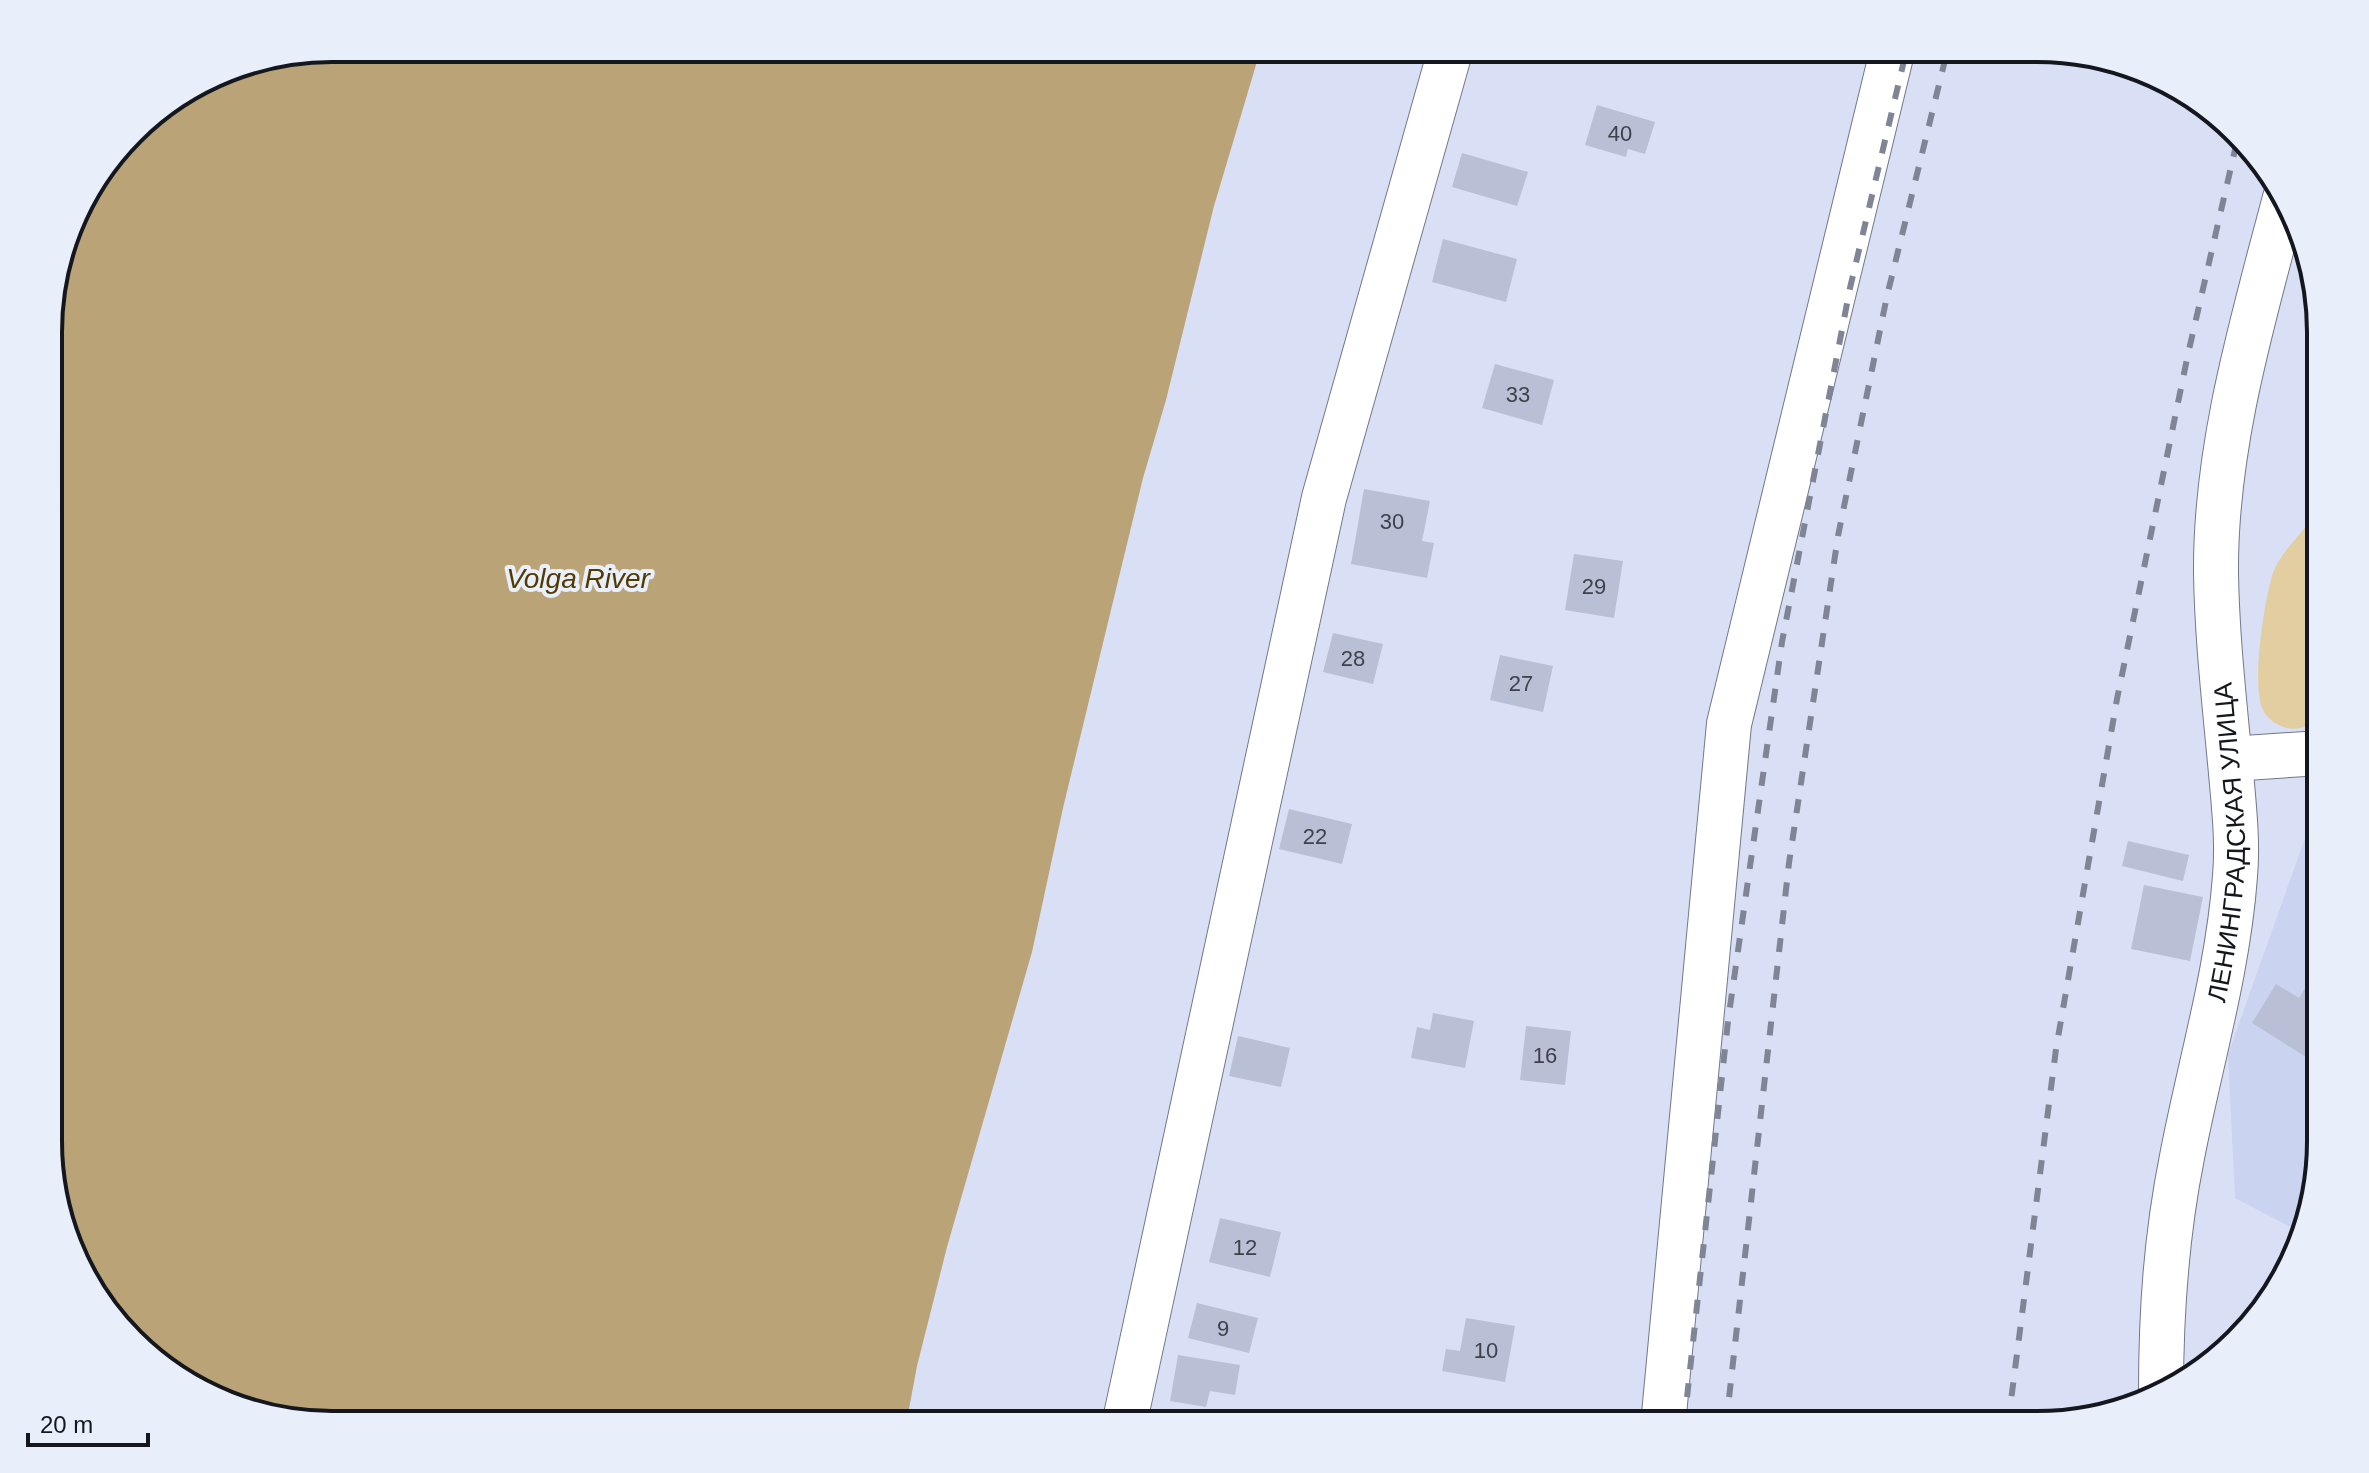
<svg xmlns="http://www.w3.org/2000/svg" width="2369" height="1473" font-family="Arial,sans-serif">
  <rect width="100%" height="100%" fill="#d9e0f6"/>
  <!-- built -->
  <path fill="#cad3f0" d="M2320,796V1159L2296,1230L2235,1198L2228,1054Z"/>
  <!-- green -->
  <path fill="#e3cea2" d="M2320,505V716C2313,725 2299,731 2287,728C2278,726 2267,719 2263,710C2251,686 2264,603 2272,576C2280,549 2308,531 2320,505Z"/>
  <!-- water -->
  <path fill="#b9a377" d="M332,48H1261L1214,206L1166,400L1143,478L1063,808L1032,952L947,1247L917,1366L906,1425H331L258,1415L175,1377L96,1298L50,1178V295L77,206L144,119L224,69Z"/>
  <!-- building -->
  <path fill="#b9c0d5" d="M1597,105L1655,122L1645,154L1628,149L1626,157L1585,145Z
    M1462,153L1528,172L1517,206L1452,187Z
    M1443,239L1517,259L1506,302L1432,282Z
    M1495,364L1554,380L1542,425L1482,408Z
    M1364,489L1430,501L1422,541L1434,543L1427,578L1351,564Z
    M1574,554L1623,561L1614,618L1565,610Z
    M1333,633L1383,644L1373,684L1323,672Z
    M1500,655L1553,666L1543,712L1490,700Z
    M1289,809L1352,824L1342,864L1279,849Z
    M2128,841L2189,855L2183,881L2122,866Z
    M2144,885L2203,897L2190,961L2131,949Z
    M2320,963V1066L2252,1023L2276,984L2299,998Z
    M1433,1013L1474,1021L1465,1068L1411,1058L1417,1027L1430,1030Z
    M1526,1026L1571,1031L1565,1085L1520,1080Z
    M1238,1036L1290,1048L1281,1087L1229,1076Z
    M1220,1218L1281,1232L1270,1277L1209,1262Z
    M1197,1303L1258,1318L1249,1353L1188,1338Z
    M1466,1318L1515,1326L1505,1382L1442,1371L1446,1349L1460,1351Z
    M1178,1355L1240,1365L1235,1395L1210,1391L1206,1407L1170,1401Z"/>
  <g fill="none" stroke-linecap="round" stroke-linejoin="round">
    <!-- minor casing -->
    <g stroke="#72788b" stroke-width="46">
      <path id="minor" d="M2230,759L2320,753
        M1124,1425L1324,498L1451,48
        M1663,1425L1729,724L1893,48"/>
    </g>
    <!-- major casing -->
    <g stroke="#72788b" stroke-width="46">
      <g id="major">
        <path id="s1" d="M2161,1392C2161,1311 2166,1237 2182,1157C2200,1063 2228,972 2235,876C2238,842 2234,807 2231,773C2225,707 2217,640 2216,573C2215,446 2253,320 2285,198"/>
      </g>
    </g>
    <!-- minor -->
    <use href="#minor" stroke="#fff" stroke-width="44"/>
    <!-- major -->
    <use href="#major" stroke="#fff" stroke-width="44"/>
    <!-- rail -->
    <path stroke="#808595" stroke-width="6" stroke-dasharray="14 14" stroke-linecap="butt" d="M2008,1424L2056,1049L2117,699L2188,354L2237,141
      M1684,1425L1728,1021L1782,642L1850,288L1907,48
      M1726,1425L1789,863L1838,536L1887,296L1948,48"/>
  </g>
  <g text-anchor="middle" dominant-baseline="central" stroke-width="8" stroke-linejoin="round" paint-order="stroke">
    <!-- number labels -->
    <g font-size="22" fill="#3e414c">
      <text x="1620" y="133">40</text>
      <text x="1518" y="394">33</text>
      <text x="1392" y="521">30</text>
      <text x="1594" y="586">29</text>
      <text x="1353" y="658">28</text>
      <text x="1521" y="683">27</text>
      <text x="1315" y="836">22</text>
      <text x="1545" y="1055">16</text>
      <text x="1245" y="1247">12</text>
      <text x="1223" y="1328">9</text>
      <text x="1486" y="1350">10</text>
    </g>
    <!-- street labels -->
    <g font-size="26" fill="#15171f" stroke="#e9eefb">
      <text stroke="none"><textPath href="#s1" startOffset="556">ЛЕНИНГРАДСКАЯ УЛИЦА</textPath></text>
    </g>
    <!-- water labels -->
    <g font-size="28" font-style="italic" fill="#513b00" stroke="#e9eefb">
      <text x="578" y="578">Volga River</text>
    </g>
  </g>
  <!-- crop -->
  <path d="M0 0H2369V1473H0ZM332 62H2037A270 270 0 0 1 2307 332V1141A270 270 0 0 1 2037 1411H332A270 270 0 0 1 62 1141V332A270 270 0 0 1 332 62Z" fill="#e9eefb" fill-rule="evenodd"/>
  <path fill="none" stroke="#15171f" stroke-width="4" d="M332 62H2037A270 270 0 0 1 2307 332V1141A270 270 0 0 1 2037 1411H332A270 270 0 0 1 62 1141V332A270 270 0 0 1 332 62Z"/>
  <!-- scale -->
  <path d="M28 1433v12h120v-12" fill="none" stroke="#15171f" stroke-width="4"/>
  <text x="40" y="1433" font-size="24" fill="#15171f" stroke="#e9eefb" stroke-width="6" paint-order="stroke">20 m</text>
</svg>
